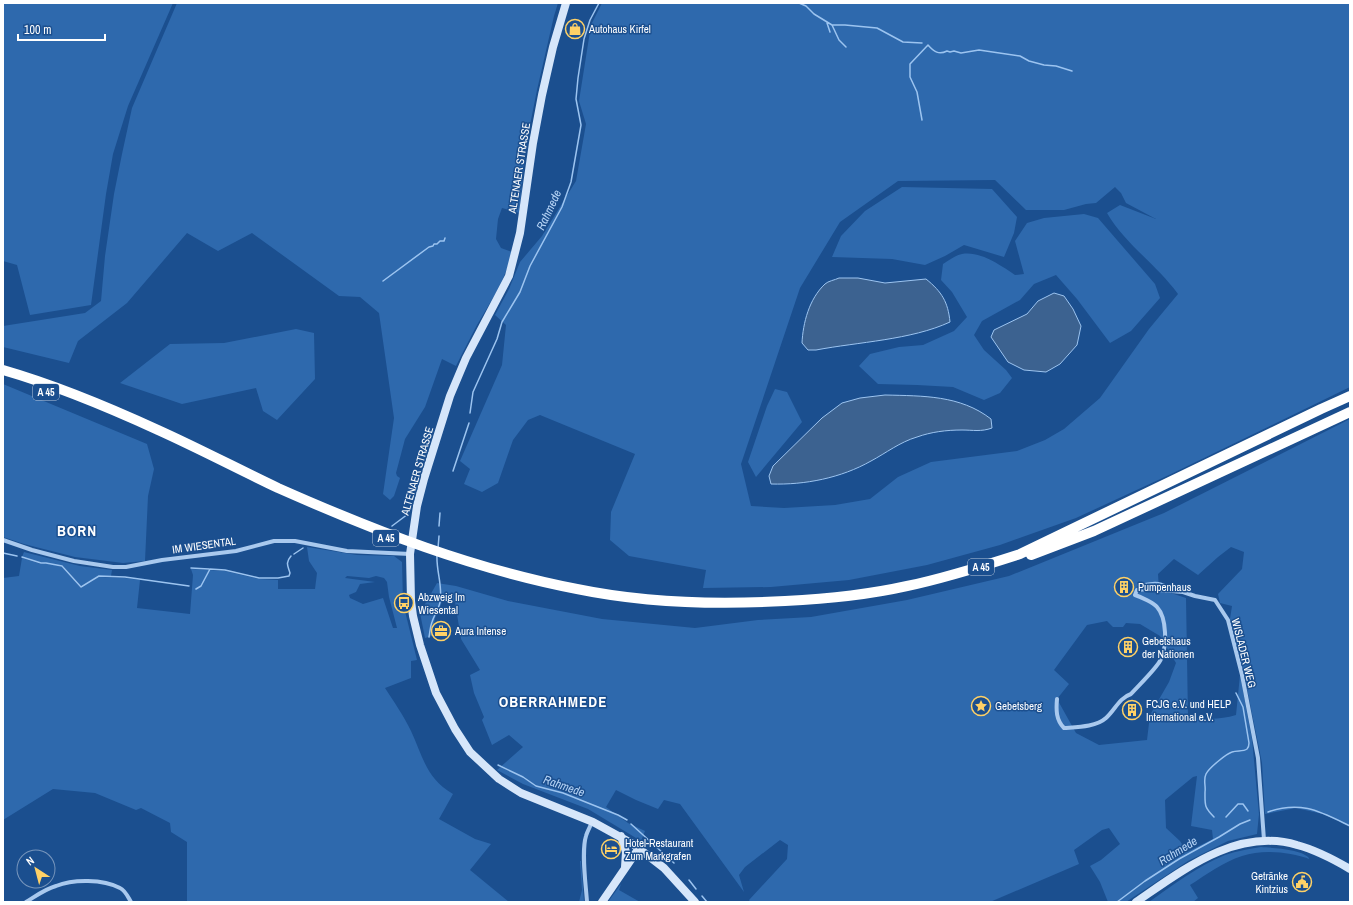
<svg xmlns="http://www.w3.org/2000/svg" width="1353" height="905" font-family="'Archivo Narrow',sans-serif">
  <rect width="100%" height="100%" fill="#1b4f8f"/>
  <!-- green -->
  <path fill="#2e69ad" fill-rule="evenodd" d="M3,3H173L128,106L113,154L106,194L91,305L30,315L17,265L3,261Z
    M177,3H558L554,16L537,90L527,140L519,213L502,208L498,219L496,239L501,248L512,252C506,279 491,301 477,325C470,338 463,352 456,366L442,359L425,407L405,439L396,473L397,476L400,478L394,496L390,500L383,494L394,418L379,313L360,297L339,296L252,233L218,251L187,233L127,303L78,341L69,363L3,347V326L85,313L101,301L105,256L114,194L122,154L132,108Z
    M602,3H1350V387L1169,475L1076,518L1000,545L927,565L849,580L771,587L703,588L706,570L629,556L610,540L611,512L635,454L540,415L528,420L513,440L498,483L482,492L464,484L470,469L460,461L502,365L506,325L495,315L509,289L520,262L542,236L576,181L586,124L579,101L591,25ZM995,180L1026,210H1064L1086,204L1096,203L1115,187L1121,193L1126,203L1156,219L1120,205L1107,213C1125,244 1157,265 1178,294L1149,329L1100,398L1064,429L1045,440L1017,451L931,462L898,477L870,499L835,505L784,508L751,506L741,464L800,288L840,222L898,181Z
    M902,187L992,189L1017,217L1014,233L1004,257L964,245L945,256L925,265L892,259L832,257L841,236L865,211Z
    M1084,214L1098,218L1155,284L1160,298L1131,331L1110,343L1077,299L1056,275L1034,284L1020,300L982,321L974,335L984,350L1006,370L1012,378L1000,393L984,400L953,387L917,385L878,384L859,366L870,354L899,347L923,345L954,331L967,317L952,292L941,280L943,264C948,261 956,255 962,254C981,251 1000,265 1015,275L1024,274L1015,241L1027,223L1044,218Z
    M296,329L314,333L315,379L277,420L263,411L256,388L182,404L120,383L170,344L224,343Z
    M3,384L147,444L154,469L148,496L145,561L123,563L75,557L24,544L3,537Z
    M775,389L787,392L802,422L756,477L748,462L767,406Z
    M1350,419V826L1323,814L1296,808L1265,814L1262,763L1244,674L1230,619L1232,606L1220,603L1218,594L1242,569L1244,552L1231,547L1218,557L1198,575L1174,559L1158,574L1159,589L1186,598L1188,717C1205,719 1220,720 1236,715L1240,675L1252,739L1259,814L1257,834L1228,841L1188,861L1126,902H1108L1100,882L1090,866L1101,860L1120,844L1109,828L1102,830L1074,850L1079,864L990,902H750L749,900L787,859L788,845L780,840L745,867L739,875L744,892L680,804L664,800L658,809L636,800L616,790L606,807L628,823L645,831L641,841L588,809L523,784L497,770L523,747L509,735L492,745L482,720L484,717L474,693L470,675L480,670L461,639L455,602L442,601L440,607L435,618L432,636L425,638L420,613L437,583L456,586L508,601L602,619L695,628L758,620L811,617L907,600L1009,576L1164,513ZM1107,621L1113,627H1123L1126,623L1140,624L1160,636L1176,663L1169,682L1150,715L1147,740L1099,745L1076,733L1057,699L1069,684L1054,670L1087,625ZM1197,776L1191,826L1212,830L1213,839L1187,852L1180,841L1166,828L1165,800L1193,777Z
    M307,547L357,555L394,556L402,562L403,603L417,660L411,661V678L385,688C394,702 404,716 411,731C423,757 426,778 453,794L439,819L475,839L491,844L470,870L509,902H187V842L171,832L170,823L141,808L136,810L95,793L53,789L3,820V578L19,576L22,558L41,564L46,563L62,567L81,588L99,577L125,578L140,580L137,608L190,614L193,575L191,569L225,571L259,579L278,580V589H315L317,573L309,561ZM347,576L369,578L376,576L384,578L387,582L389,597L397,628H393L383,598L363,604L350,598L349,595L356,592L360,584L375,582L345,578Z
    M24,552L80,566L112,570L111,576H98L81,586L63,566L41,563L22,557Z
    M1261,847C1273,848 1303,849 1310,859C1289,852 1263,849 1242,856C1223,862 1206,875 1190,885L1198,898L1193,902H1149C1173,885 1198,866 1225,855C1237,851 1249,849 1261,847Z
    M580,861H581L584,902H579L582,890Z
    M621,884L619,890L640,902H608Z"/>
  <!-- water -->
  <path fill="#3c6290" stroke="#9cc4f0" d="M839,278H858L885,283L926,279C942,292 948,302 950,322C911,340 858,342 816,350H808L802,343C803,323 809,299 825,284C828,281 835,280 839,278Z
    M1054,293L1064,296L1073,309L1081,326L1077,345L1060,364L1046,372L1024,370L1008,362L991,337L994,330L1027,314L1038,301Z
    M885,395C923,396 960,395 991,419L992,428C981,432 973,430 962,430C946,430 931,432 917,437C900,442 886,453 871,461C841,478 805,485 771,484L769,476L773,466L822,418L842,403L860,398Z"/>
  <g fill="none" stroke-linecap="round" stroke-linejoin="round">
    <!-- stream -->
    <path stroke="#9cc4f0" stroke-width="1.5" d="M799,3L806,6L814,14L832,25H845L877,28L903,42L922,43
      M827,23L830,32
      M832,25L839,40L846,47
      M922,120L917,92L910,77V64L928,45C934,52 939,55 947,51L950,52L954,51L961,53L979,50L1020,56L1029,61L1044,65L1056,66L1072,71
      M383,281L429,247L433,246L434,244H437L440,241H444L445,238
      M470,413L473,392L497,339L502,322L520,292L530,266L562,207L571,182L581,125L576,99L578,78L584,39L590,20L599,3
      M453,471L469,423
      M392,526L408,514
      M439,526L440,513
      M438,548L439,536
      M3,553L17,556
      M294,554L303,548
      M22,557L41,563H46L62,566L81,587L99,576L125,577L189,586
      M191,568L209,569
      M1138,585C1149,583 1158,580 1167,586
      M196,589L201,586L210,569L225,570L259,578H278L289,576L290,573C288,566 285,563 291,556
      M429,637C430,632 430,627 432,622C434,615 439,609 440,602C443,586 436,571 437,555
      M498,765L523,777L536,786L563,793L618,815L627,820
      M1268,812C1301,800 1321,812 1350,826
      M1214,817C1204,807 1205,805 1205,792C1206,786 1203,780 1206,774C1209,768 1226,754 1232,752C1237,750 1243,752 1247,749C1249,747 1249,746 1249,743L1243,707L1236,693
      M1226,817L1238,804H1243L1248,811
      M631,824L674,863
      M689,880L696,889
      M702,896L707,902
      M1117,902L1145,881L1179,859L1219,837L1240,824L1250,820"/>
    <!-- street -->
    <path stroke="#a9c9ee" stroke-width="4" d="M3,540L32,550L74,561L113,567H126L162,560L236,551L274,541H295L347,551L410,554
      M1057,699C1056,710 1056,720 1064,728C1077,727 1096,727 1106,718C1115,710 1119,698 1131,694C1138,686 1158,667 1161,659C1167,646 1167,618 1157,607C1154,603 1141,597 1135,595L1137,590L1148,589L1183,592L1195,596L1215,600L1228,620L1242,675L1258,758L1264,840
      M26,902C36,896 45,889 56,886C73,879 103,879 120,888C125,890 128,897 131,902
      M587,902C586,885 581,852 586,836C587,832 590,827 592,822"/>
    <!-- secondary -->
    <path stroke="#d6e6fa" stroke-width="8" d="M566,3L553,47L542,95L533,143L520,233L509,276L466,358L450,396L424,479L417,506L410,554L411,601L413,616L420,645L436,693L455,729L470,752L499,779L521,793L593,822L633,844L664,868L695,902
      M621,836L626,852L625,867
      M602,902L639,848
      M1136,902C1183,870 1237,827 1297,845C1316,850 1333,859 1350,869"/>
    <!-- highway -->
    <path stroke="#fff" stroke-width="10" d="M3,370C55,385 108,407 158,430C198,448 238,469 278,488C375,531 473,569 577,589C645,603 716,605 785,601C825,599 867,595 907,586C945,578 983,566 1020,554L1321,409L1350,396
      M1031,555L1094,531L1350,412"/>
  </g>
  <!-- icons -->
  <defs>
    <g id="shop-ring" transform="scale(1)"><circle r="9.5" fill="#1b4f8f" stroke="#ffd166" stroke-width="1.5"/><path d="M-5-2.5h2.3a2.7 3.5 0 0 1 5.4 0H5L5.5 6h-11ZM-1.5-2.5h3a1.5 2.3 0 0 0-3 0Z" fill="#ffd166"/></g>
    <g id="building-ring" transform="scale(1)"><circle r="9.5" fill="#1b4f8f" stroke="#ffd166" stroke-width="1.5"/><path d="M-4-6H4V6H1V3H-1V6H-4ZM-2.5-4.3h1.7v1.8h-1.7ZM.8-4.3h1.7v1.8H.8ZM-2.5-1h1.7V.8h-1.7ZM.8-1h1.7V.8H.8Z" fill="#ffd166"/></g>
    <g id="bus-ring" transform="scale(1)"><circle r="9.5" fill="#1b4f8f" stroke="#ffd166" stroke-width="1.5"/><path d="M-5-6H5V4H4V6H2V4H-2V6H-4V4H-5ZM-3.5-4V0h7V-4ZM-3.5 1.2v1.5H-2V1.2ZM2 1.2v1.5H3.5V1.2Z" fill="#ffd166"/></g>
    <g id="office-ring" transform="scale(1)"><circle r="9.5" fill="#1b4f8f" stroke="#ffd166" stroke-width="1.5"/><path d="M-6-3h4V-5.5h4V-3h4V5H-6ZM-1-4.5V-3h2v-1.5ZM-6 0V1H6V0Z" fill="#ffd166"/></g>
    <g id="sight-ring" transform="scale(1)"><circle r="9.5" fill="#1b4f8f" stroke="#ffd166" stroke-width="1.5"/><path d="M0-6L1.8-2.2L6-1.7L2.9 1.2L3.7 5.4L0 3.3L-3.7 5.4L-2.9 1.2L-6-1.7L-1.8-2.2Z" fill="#ffd166"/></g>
    <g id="hotel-ring" transform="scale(1)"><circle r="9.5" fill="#1b4f8f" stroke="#ffd166" stroke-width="1.5"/><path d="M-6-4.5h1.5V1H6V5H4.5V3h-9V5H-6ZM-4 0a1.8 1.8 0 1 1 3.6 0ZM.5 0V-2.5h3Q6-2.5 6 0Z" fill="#ffd166"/></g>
    <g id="civic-ring" transform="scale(1)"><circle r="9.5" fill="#1b4f8f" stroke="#ffd166" stroke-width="1.5"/><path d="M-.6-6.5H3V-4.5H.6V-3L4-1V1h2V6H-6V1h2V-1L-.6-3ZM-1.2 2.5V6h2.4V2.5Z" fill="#ffd166"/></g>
  </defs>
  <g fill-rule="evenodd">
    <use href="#shop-ring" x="575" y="29"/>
    <use href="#building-ring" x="1124" y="587"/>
    <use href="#bus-ring" x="404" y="603"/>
    <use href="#office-ring" x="441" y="631"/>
    <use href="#building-ring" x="1128" y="647"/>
    <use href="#sight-ring" x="981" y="706"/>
    <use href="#building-ring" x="1132" y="710"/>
    <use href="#hotel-ring" x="611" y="849"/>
    <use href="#civic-ring" x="1302" y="882"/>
  </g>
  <g text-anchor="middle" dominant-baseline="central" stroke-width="3" stroke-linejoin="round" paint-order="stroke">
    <!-- shield labels -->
    <g fill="#1b4f8f" stroke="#bbcadd" stroke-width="1">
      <rect x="33" y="384" width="26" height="16" rx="3"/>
      <rect x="373" y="530" width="26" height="16" rx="3"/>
      <rect x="968" y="559" width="26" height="16" rx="3"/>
    </g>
    <g font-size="10" font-weight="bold" fill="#fff">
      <text x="46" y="392">A 45</text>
      <text x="386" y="538">A 45</text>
      <text x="981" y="567">A 45</text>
    </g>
    <!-- poi labels -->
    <g font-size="11" fill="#fff" stroke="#1b4f8f" text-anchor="start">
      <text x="589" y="29">Autohaus Kirfel</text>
      <text x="1138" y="587">Pumpenhaus</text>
      <text x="418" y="597">Abzweig Im<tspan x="418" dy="13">Wiesental</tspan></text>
      <text x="455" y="631">Aura Intense</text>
      <text x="1142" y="641">Gebetshaus<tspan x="1142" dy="13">der Nationen</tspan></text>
      <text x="1146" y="704">FCJG e.V. und HELP<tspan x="1146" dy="13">International e.V.</tspan></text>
      <text x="995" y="706">Gebetsberg</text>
      <text x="625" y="843">Hotel-Restaurant<tspan x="625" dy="13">Zum Markgrafen</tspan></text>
      <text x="1288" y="876" text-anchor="end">Getränke<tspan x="1288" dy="13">Kintzius</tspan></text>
    </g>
    <!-- street labels -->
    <g font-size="11" fill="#fff" stroke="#1b4f8f">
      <text transform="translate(519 168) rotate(-81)">ALTENAER STRASSE</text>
      <text transform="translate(417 471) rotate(-74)">ALTENAER STRASSE</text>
      <text transform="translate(204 545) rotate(-8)">IM WIESENTAL</text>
      <text transform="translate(1244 653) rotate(76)">WISLADER WEG</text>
    </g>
    <!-- water labels -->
    <g font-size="12" font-style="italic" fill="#b5d3f5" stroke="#1b4f8f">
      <text transform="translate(549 210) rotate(-65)">Rahmede</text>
      <text transform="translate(564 786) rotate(19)">Rahmede</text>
      <text transform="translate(1178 851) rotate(-32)">Rahmede</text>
    </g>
    <!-- district labels -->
    <g font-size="15" font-weight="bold" letter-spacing="1" fill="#fff" stroke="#1b4f8f">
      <text x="77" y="530">BORN</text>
      <text x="553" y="701">OBERRAHMEDE</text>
    </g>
  </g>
  <!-- border -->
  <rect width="1353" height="905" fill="none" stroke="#ffffff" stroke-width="8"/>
  <!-- north arrow -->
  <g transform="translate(36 869) rotate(324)"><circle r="19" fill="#1b4f8f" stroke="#7695bc"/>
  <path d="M0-3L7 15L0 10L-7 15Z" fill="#ffd166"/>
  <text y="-6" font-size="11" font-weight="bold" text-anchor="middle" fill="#ffffff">N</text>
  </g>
  <!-- scale -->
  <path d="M18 34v6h87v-6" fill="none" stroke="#ffffff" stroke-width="2"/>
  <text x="24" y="34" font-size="12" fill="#ffffff" stroke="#1b4f8f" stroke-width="3" paint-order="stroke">100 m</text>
</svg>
